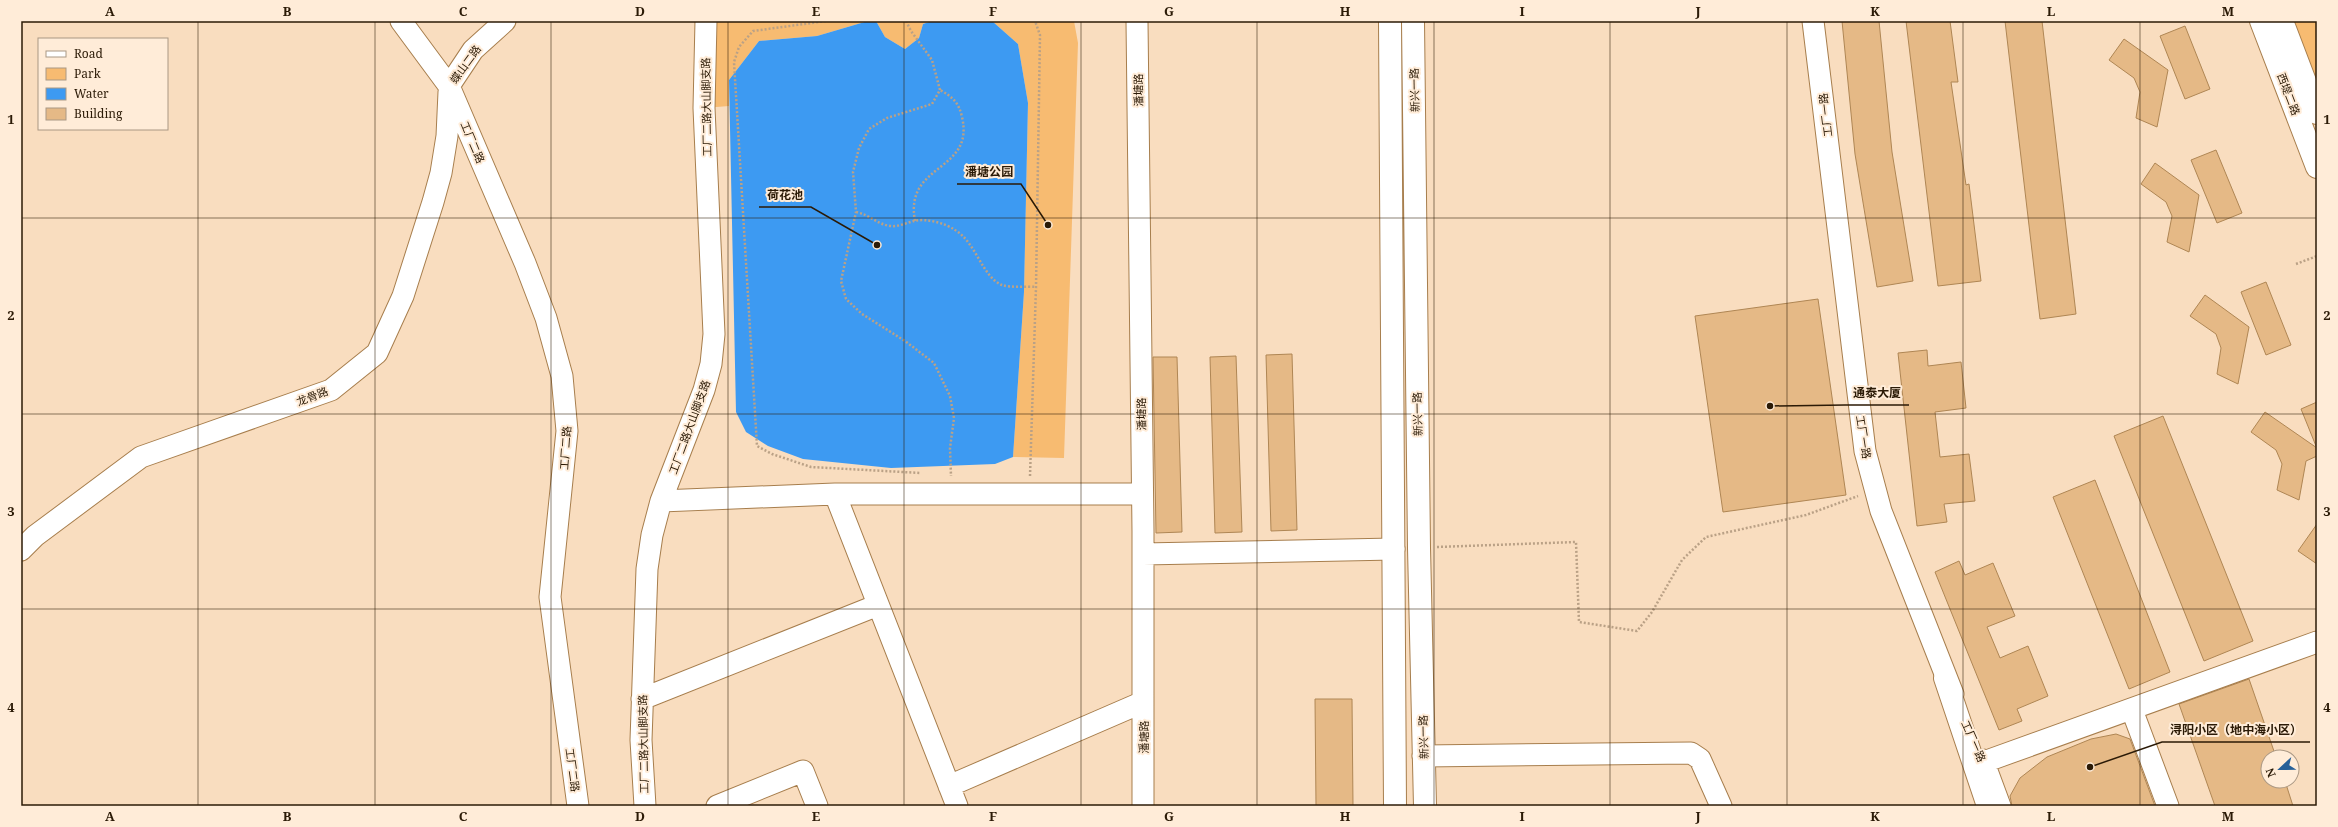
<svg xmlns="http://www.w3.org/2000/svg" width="2338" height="827" font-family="'Noto Serif','Noto Sans SC',serif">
  <rect width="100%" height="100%" fill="#f9ddbf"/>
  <!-- green -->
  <path fill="#f7bb71" d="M707,21H868L817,36L759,41L729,80V106L704,108Z
    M876,21H932L923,24L919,38L905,49L885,37Z
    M992,21H1074L1078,43L1064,458L1013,457L1024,292L1028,103L1018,44Z
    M2282,21H2317V113Z"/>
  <!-- water -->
  <path fill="#3d9af2" d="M868,21H876L885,37L905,49L919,38L923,24L932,21H992L1018,44L1028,103L1024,292L1013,457L995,464L891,468L803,459L768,446L746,432L736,412L729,80L759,41L817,36Z"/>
  <!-- building -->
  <path fill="#e5b986" stroke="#af8654" d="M1842,21H1879L1892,152L1913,281L1877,287L1855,154Z
    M1906,21H1950L1958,82H1951L1966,185L1969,184L1981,281L1938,286Z
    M2005,21H2042L2076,314L2040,319Z
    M2185,26L2210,89L2185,99L2160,36Z
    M2124,39L2168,70L2157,127L2136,118L2140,92L2134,78L2109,60Z
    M2216,150L2242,213L2217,223L2191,160Z
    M2155,163L2199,195L2189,252L2167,242L2172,216L2166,202L2141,184Z
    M2266,282L2291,345L2266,355L2241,292Z
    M2205,295L2249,327L2238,384L2217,374L2221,348L2216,334L2190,316Z
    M1818,299L1846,495L1723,512L1695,316Z
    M1927,350L1928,366L1961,362L1966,408L1935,412L1940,457L1969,454L1975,501L1944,504L1947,522L1917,526L1898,353Z
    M1292,354L1297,530L1271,531L1266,355Z
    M1236,356L1242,532L1215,533L1210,357Z
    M1153,357H1177L1182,532L1156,533Z
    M2317,402V445L2316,446L2301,409Z
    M2265,412L2317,448V456L2306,461L2299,500L2277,490L2282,464L2276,450L2251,432Z
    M2163,416L2253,641L2204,661L2114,436Z
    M2095,480L2170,672L2129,689L2053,497Z
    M2317,524V564L2298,551Z
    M1959,561L1965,575L1993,563L2015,616L1987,627L2000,658L2028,646L2048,696L2017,709L2022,721L1999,730L1935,572Z
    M2249,679L2276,757H2268V781H2285L2293,806H2215L2179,704Z
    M1315,699H1352L1353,806H1316Z
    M2116,734L2130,739L2155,806H2012L2010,796L2020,778L2047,757L2091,739Z"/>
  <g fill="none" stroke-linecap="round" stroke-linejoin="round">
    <!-- minor casing -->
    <g stroke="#a77e4d" stroke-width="23">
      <path id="minor" d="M401,21L449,86L525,263L546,318L562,376L567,431L550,597L578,806
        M1137,21L1143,531V806
        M1813,21L1865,451L1881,511L1953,694
        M449,86L473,50L505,21
        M835,494L957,806
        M661,501L835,494H1142
        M21,550L35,536L141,457L331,390L377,353L403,296L433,202L441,173L447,136L449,92
        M1143,554L1394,549
        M642,699L878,605
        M2132,710L2168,806
        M1423,756L1691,753L1700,759L1721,806
        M1983,760L2000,806
        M1984,762L2317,642
        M949,786L1143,702
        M645,806L641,740L647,569L652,535L661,501L704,390L711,364L714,334L704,108L706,21
        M717,806L803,771L817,806"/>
    </g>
    <!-- major casing -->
    <g stroke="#a77e4d" stroke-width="24">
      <path id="major" d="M1390,21L1395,806
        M1413,21L1419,548L1425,806
        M2261,21L2317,167
        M2282,21L2317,113
        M1945,678L1988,806"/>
    </g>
    <!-- path -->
    <path stroke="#baa186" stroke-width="2.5" stroke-dasharray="2 2" stroke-linecap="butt" d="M826,21L753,31L739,47L734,62L757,446L772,454L811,467L921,473
      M906,21L911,31L932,60L940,90L932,104L887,118L869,129L859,148L853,172L856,212L841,281L846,299L862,314L905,341L934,363L950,396L954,418L950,448L951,476
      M856,212C870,215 877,224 890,226C898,227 906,223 914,221C926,218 945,223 955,230C976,242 982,277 1002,285C1011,288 1026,286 1036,287
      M915,221C904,162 975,173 962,117C959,103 953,97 940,90
      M2296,264L2317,256
      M1030,476L1036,287L1040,35L1035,21
      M1437,547L1576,542L1579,622L1637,631L1652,612L1682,560L1706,537L1806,515L1858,496"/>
    <!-- minor -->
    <use href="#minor" stroke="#fff" stroke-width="21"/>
    <!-- major -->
    <use href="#major" stroke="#fff" stroke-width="22"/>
  </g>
  <!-- grid -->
  <path fill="none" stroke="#2b1a06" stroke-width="1" stroke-opacity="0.55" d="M198,21V806M375,21V806M551,21V806M728,21V806M904,21V806M1081,21V806M1257,21V806M1434,21V806M1610,21V806M1787,21V806M1963,21V806M2140,21V806M21,218H2317M21,414H2317M21,609H2317"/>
  <g text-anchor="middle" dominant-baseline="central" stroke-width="4" stroke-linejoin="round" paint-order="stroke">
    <!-- street labels -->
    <g font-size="11" fill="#2b1a06" stroke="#ffecd8">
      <text transform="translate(465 64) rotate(-54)">蝶山二路</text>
      <text transform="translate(1138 90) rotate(-91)">潘塘路</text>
      <text transform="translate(1414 90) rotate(-91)">新兴一路</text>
      <text transform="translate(2289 94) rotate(69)">西堤二路</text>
      <text transform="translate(706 107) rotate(-91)">工厂二路大山脚支路</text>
      <text transform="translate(1825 115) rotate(-97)">工厂一路</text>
      <text transform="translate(473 142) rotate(67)">工厂二路</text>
      <text transform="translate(312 396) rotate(-21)">龙骨路</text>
      <text transform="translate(1141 414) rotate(-91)">潘塘路</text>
      <text transform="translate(1417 414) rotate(-91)">新兴一路</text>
      <text transform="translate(689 427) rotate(-70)">工厂二路大山脚支路</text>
      <text transform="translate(1864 437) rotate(81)">工厂一路</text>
      <text transform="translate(565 448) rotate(-86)">工厂二路</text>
      <text transform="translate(1143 737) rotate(-90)">潘塘路</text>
      <text transform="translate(1423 737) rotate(-91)">新兴一路</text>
      <text transform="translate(1974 741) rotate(66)">工厂一路</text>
      <text transform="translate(643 744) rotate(-91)">工厂二路大山脚支路</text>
      <text transform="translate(573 770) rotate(82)">工厂二路</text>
    </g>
  </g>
  <!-- callouts -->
  <path fill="none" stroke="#2b1a06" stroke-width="1.5" d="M1048 225L1021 184H957M877 245L811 207H759M1770 406L1845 405H1909M2090 767L2162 742H2310"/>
  <g fill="#2b1a06" stroke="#ffecd8" stroke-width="1.5">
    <circle cx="1048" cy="225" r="4"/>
    <circle cx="877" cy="245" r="4"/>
    <circle cx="1770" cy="406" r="4"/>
    <circle cx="2090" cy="767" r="4"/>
  </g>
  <g font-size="12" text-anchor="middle" font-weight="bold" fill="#2b1a06" stroke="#ffecd8" stroke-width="4" stroke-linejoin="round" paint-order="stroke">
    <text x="989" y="176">潘塘公园</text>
    <text x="785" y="199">荷花池</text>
    <text x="1877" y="397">通泰大厦</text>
    <text x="2236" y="734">浔阳小区（地中海小区）</text>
  </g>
  <!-- border -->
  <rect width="2338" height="827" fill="none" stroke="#ffecd8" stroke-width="44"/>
  <!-- legend -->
  <rect x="38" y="38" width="130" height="92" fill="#ffecd8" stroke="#aa9884"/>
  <rect x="46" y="51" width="20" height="6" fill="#ffffff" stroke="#aa9884"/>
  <text x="74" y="58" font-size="12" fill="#2b1a06">Road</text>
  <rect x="46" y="68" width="20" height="12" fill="#f7bb71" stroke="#aa9884"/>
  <text x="74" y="78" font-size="12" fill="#2b1a06">Park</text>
  <rect x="46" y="88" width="20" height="12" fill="#3d9af2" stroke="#aa9884"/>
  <text x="74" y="98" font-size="12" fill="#2b1a06">Water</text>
  <rect x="46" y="108" width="20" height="12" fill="#e5b986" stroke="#aa9884"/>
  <text x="74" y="118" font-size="12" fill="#2b1a06">Building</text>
  <!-- north arrow -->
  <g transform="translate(2280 769) rotate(248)"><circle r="19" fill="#ffecd8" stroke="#aa9884"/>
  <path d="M0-3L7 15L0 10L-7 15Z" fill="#276098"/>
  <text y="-6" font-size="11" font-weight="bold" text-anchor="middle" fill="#2b1a06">N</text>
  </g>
  <rect x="22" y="22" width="2294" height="783" fill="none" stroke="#2b1a06" stroke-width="1.5"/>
  <g font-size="13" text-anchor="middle" font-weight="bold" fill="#2b1a06">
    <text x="110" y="16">A</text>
    <text x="287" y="16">B</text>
    <text x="463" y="16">C</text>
    <text x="640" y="16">D</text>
    <text x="816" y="16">E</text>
    <text x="993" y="16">F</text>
    <text x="1169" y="16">G</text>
    <text x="1345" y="16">H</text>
    <text x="1522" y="16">I</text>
    <text x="1698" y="16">J</text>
    <text x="1875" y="16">K</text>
    <text x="2051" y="16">L</text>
    <text x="2228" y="16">M</text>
    <text x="11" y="124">1</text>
    <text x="2327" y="124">1</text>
    <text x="11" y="320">2</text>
    <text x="2327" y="320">2</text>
    <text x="11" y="516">3</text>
    <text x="2327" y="516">3</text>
    <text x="11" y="712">4</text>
    <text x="2327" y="712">4</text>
    <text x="110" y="821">A</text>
    <text x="287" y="821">B</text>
    <text x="463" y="821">C</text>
    <text x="640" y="821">D</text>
    <text x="816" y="821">E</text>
    <text x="993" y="821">F</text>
    <text x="1169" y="821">G</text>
    <text x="1345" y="821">H</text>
    <text x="1522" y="821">I</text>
    <text x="1698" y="821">J</text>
    <text x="1875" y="821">K</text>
    <text x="2051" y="821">L</text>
    <text x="2228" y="821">M</text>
  </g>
</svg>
